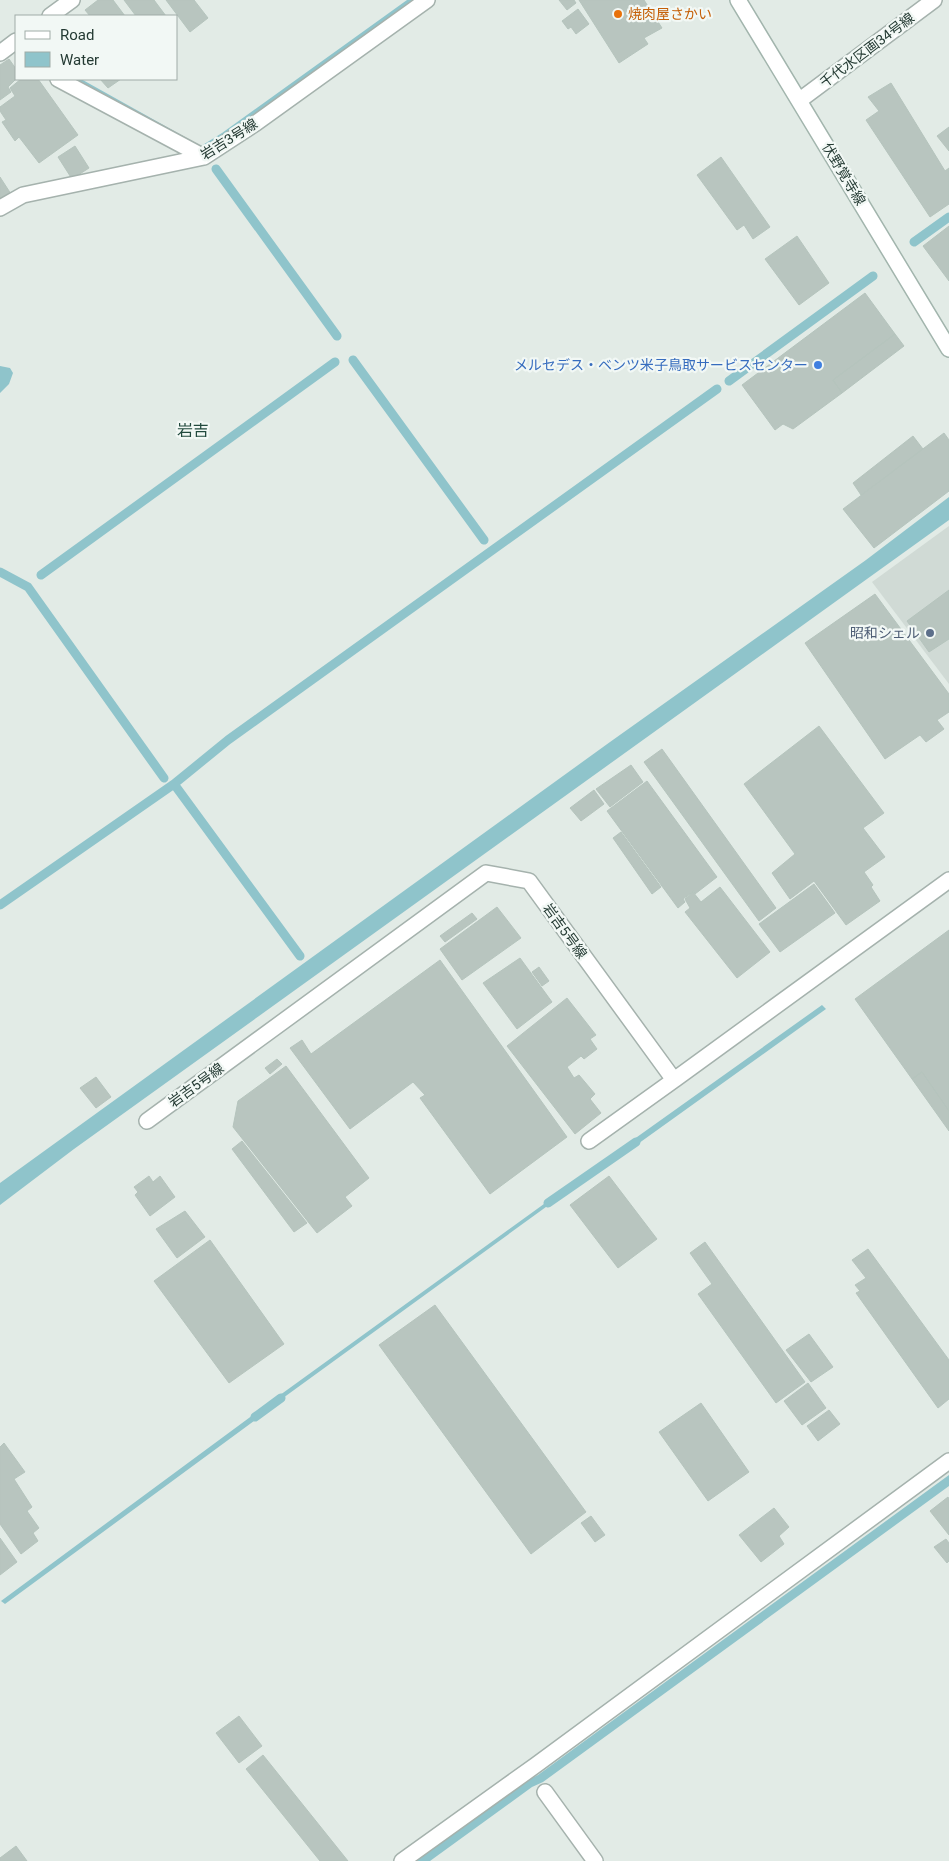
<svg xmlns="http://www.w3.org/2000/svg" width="949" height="1861" font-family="Roboto,'Noto Sans JP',sans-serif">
  <rect width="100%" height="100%" fill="#e2ebe6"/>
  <!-- built -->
  <path fill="#d0dad5" d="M949,526V684L872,582Z"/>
  <!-- water -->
  <path fill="#8fc4cb" d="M407,0H418L202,152L70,79H81L201,146L222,133Z
    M0,366L10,368L13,373L9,384L0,393Z
    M949,497V520L74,1149L0,1205V1183L610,742L866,560Z
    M822,1005L826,1009L628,1151L623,1147Z
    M555,1196L557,1199L272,1406L269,1403Z
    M261,1409L265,1413L5,1604L1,1601Z
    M949,1475V1486L543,1782L532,1787L430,1861H416L530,1779L538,1775Z"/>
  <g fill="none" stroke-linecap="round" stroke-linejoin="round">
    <!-- stream -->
    <path stroke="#8fc4cb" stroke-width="9" d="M216,169L337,336
      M914,242L949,217
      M353,360L484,540
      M729,381L873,276
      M0,572L28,587L164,778
      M41,575L335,362
      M174,784L300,956
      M0,905L174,784L228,740L717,389
      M548,1203L636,1142
      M255,1417L281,1398"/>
  </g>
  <!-- building -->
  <path fill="#b8c5bf" stroke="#b5c4bd" d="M98,0H113L125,16H90L85,10Z
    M124,0H154L166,16H136Z
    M166,0H194L208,18L190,32Z
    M559,0H574L576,3L567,10Z
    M579,0H644L662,28L644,38L648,44L619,63Z
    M578,9L589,24L576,34L571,27L568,29L562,21Z
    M9,59L16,69V79L8,87L11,92L0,100V65Z
    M21,79H38L78,135L39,163L19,137L15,141L2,122L6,120L0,111V107L15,96L10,88Z
    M100,79H121L108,88Z
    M891,83L945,171L949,168V204L930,217L866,120L879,111L868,97Z
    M949,127V151L937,136Z
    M75,146L89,168L72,179L58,157Z
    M721,157L770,227L753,239L744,225L737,230L697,175Z
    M0,177L11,194L0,201Z
    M949,226V281L923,246Z
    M797,236L829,283L799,305L765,259Z
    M865,293L895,334L833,380L842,393L793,429L783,424L775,430L742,385Z
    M895,334L904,346L842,393L833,380Z
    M944,433L949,440V491L874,548L843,509Z
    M913,436L923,449L861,495L853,483Z
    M949,590V639L929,652L907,621Z
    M875,594L949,694V712L937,720L944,729L926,742L920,735L885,759L805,643Z
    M819,726L884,813L863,828L885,857L864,872L873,885L871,887L880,901L846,925L814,881L790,899L772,873L795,854L744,784Z
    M662,749L776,908L759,921L644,762Z
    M631,765L643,782L610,807L596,789Z
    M647,781L717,877L695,894L694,891L683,899L685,902L678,908L607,811Z
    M594,790L604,804L581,821L570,808Z
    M621,832L661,887L652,894L613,838Z
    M814,884L835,913L780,952L759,924Z
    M720,887L770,952L737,978L685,912L690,908L685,899L693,892L701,902Z
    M497,907L521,938L462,980L440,949Z
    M472,913L477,919L445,942L440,936Z
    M949,930V1111L922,1072L912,1079L855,999Z
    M520,958L552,1002L517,1029L483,983Z
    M440,960L567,1137L490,1194L420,1098L425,1095L413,1082L350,1129L290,1048L302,1040L311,1054Z
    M539,967L549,981L542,986L532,972Z
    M567,998L596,1035L590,1039L597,1049L584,1059L581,1056L567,1067L574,1078L579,1075L595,1094L590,1099L601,1113L575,1134L507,1046Z
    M277,1059L282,1064L270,1074L265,1068Z
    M286,1066L369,1178L345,1197L352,1206L317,1233L233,1127L238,1101Z
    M922,1072L949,1111V1131L912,1079Z
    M96,1077L111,1097L96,1108L80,1088Z
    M242,1141L307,1223L294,1232L232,1149Z
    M149,1176L153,1182L160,1176L175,1197L150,1216L135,1195L138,1192L134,1187Z
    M609,1176L657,1239L618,1268L570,1205Z
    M185,1211L205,1237L177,1258L156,1229Z
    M210,1240L284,1344L229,1383L154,1281Z
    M705,1242L805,1382L776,1403L698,1294L712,1284L690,1253Z
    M868,1249L949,1360V1399L938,1408L856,1293L860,1291L855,1285L866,1278L852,1260Z
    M435,1305L586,1512L531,1554L379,1345Z
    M809,1334L833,1367L811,1382L786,1350Z
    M808,1383L826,1408L802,1425L784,1401Z
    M701,1403L749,1472L708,1501L659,1432Z
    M829,1410L840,1424L818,1441L807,1426Z
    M4,1443L25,1472L14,1479L32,1507L27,1511L39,1528L33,1533L38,1541L21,1554L0,1524V1447Z
    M948,1497L949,1499V1535L930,1511Z
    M774,1508L789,1527L779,1536L784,1544L761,1562L739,1535Z
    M591,1516L605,1535L595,1542L581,1523Z
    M0,1538L17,1562L0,1575Z
    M946,1539L949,1543V1561L947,1563L934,1547Z
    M239,1716L262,1746L239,1763L216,1733Z
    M263,1755L348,1861H320L246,1769Z
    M16,1846L27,1861H0V1858Z"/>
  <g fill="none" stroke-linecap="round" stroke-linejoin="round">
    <!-- street casing -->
    <g stroke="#a5b2ad" stroke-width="18">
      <path id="street" d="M50,16L72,0
        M0,53L16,41
        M58,79L204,157
        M800,100L934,0
        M0,208L23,195L204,157L256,123L427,0
        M147,1121L486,873L529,881L674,1080L949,880
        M589,1141L674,1080
        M545,1792L595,1861
        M402,1861L536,1765L949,1461"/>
    </g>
    <!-- secondary casing -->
    <g stroke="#a2b5ad" stroke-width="18">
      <path id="secondary" d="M738,0L949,349"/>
    </g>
    <!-- street -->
    <use href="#street" stroke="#fff" stroke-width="15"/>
    <!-- secondary -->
    <use href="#secondary" stroke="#fff" stroke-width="15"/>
  </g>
  <!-- markers -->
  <circle fill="#e8710a" stroke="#f2f8f5" stroke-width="2" cx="618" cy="14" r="5"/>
  <circle fill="#3f7fe0" stroke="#f2f8f5" stroke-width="2" cx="818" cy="365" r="5"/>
  <circle fill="#5c6f8a" stroke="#f2f8f5" stroke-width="2" cx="930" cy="633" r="5"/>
  <g text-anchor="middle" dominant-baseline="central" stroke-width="4.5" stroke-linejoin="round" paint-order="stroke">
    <!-- food labels -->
    <g font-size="14" fill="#c56008" stroke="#f2f8f5" text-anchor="start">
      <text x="628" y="14">焼肉屋さかい</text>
    </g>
    <!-- street labels -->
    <g font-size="14" fill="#243a33" stroke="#f2f8f5">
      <text transform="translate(867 50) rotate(-37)">千代水区画34号線</text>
      <text transform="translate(229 139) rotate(-32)">岩吉3号線</text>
      <text transform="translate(844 174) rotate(59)">伏野覚寺線</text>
      <text transform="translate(565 931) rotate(54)">岩吉5号線</text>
      <text transform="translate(196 1085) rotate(-36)">岩吉5号線</text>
    </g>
    <!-- shop labels -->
    <g font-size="14" fill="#366cbe" stroke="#f2f8f5" text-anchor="end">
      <text x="808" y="365">メルセデス・ベンツ米子鳥取サービスセンター</text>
    </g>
    <!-- service labels -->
    <g font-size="14" fill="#4e5e75" stroke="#f2f8f5" text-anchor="end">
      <text x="920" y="633">昭和シェル</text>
    </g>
    <!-- quarter labels -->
    <g font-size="16" fill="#224a3e" stroke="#f2f8f5">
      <text x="193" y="430">岩吉</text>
    </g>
  </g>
  <!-- legend -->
  <rect x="15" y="15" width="162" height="65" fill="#f2f8f5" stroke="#a0aca7"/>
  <rect x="25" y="31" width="25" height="8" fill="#ffffff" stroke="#a0aca7"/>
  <text x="60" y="40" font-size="15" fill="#243a33">Road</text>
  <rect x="25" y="52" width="25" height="15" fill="#8fc4cb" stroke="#a0aca7"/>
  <text x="60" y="65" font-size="15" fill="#243a33">Water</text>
</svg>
